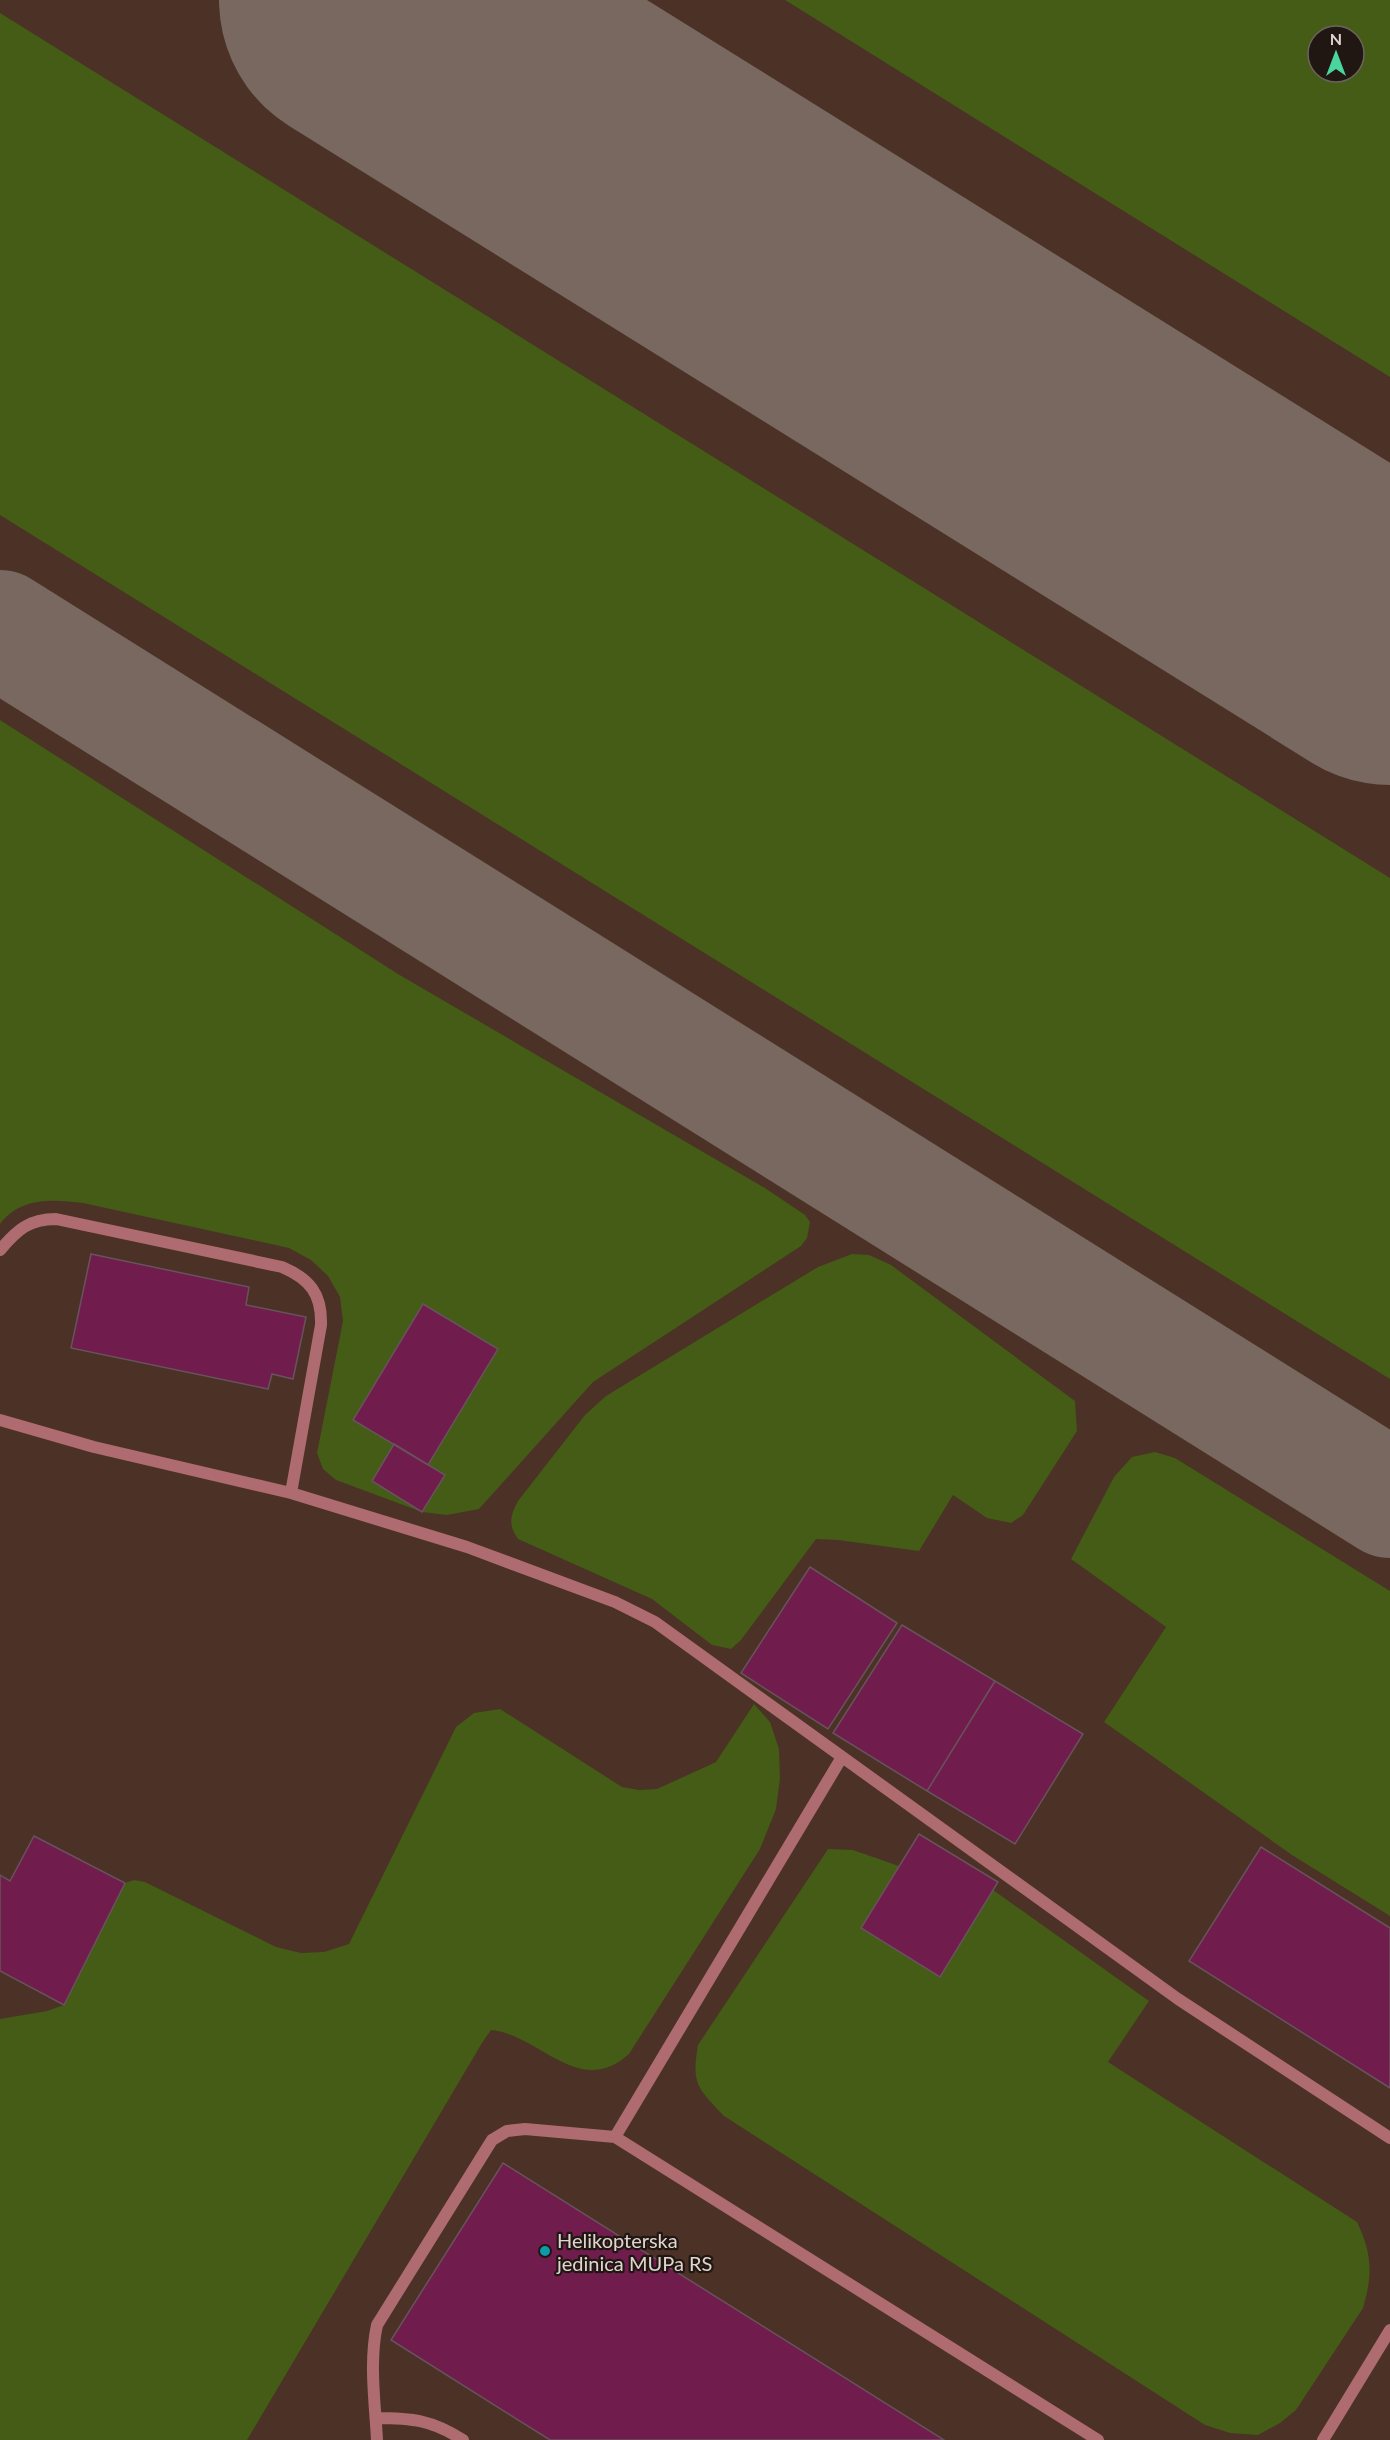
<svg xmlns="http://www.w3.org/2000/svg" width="1390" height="2440" font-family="Lato,sans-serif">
  <rect width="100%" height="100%" fill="#3f2c24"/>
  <!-- built -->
  <path fill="#4b3126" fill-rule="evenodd" d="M0,0H1390V2440H0ZM1318,36H1354V72H1318Z"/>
  <!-- green -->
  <path fill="#445c15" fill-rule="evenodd" d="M785,0H1390V377ZM1318,36H1354V72H1318Z
    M0,13L1390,878V1379L0,515Z
    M0,720L398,974L765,1188L805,1215L810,1222L807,1238L801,1246L593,1382L479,1509L447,1515L422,1512L336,1480L323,1469L317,1453L343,1321L340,1297L328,1276L311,1260L289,1248L83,1203C53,1199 20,1197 0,1224Z
    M852,1254L869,1255L891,1265L1075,1401L1077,1431L1023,1515L1011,1523L987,1518L953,1495L919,1551L838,1540L816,1539L741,1640L731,1649L712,1645L652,1599L518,1539C508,1525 510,1516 518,1501L585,1415L606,1396L818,1267Z
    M1155,1452L1175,1458L1390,1591V1916L1292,1855L1104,1722L1166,1627L1071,1559L1114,1477L1132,1457Z
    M754,1704L770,1722L779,1749L780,1779L776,1809L760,1849L629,2054C579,2099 541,2035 491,2030L482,2043L247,2440H0V2019L47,2011L64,2005L125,1883L134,1880L145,1882L276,1947L301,1953L324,1952L349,1944L456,1727L474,1713L500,1709L622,1787L639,1790L657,1789L716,1762Z
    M828,1849L853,1850L899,1866L861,1928L940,1976L993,1890L1149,2001L1108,2062L1357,2222C1372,2253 1373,2274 1363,2308L1296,2410L1280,2423L1258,2435L1230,2433L1205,2425L724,2116C698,2088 691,2085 698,2045Z"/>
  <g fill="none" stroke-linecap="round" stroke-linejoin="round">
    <!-- taxiway -->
    <path stroke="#786860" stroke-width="118" d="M0,629L1390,1499"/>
    <!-- runway -->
    <path stroke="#786860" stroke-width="296" d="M367,0L1390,637"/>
  </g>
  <!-- building -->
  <path fill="#701c4d" stroke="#68535c" stroke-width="1.5" d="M91,1254L249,1287L246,1305L306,1317L293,1379L272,1374L268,1389L71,1348Z
    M423,1304L498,1349L428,1465L353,1420Z
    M394,1444L445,1475L422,1512L372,1481Z
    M810,1567L897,1623L828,1729L741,1673Z
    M902,1625L995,1681L927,1791L833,1733Z
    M995,1681L1083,1734L1015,1844L927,1791Z
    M919,1834L998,1882L940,1977L861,1928Z
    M34,1836L125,1883L64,2005L0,1971V1875L10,1881Z
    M1261,1847L1390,1928V2088L1189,1961Z
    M503,2163L944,2440H550L391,2340Z"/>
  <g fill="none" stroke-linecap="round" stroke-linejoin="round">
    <!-- service -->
    <path stroke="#ae6b70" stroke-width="12" d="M0,1250C17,1230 29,1219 56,1219L282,1267C310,1279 322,1294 321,1325L291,1493
      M0,1420L94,1447L291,1493L467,1547L615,1602L655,1622L1178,1999L1390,2138
      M842,1757L615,2137L1098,2440
      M376,2418C412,2418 432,2420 463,2440
      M377,2440C375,2402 369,2362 377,2325L492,2140L507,2131L525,2129L615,2137
      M1323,2440L1390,2330"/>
  </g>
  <!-- markers -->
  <circle fill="#0f9aa8" stroke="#201713" stroke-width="2" cx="545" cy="2251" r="6"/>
  <g text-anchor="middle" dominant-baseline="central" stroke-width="4.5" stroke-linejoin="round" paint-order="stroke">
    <!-- poi labels -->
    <g font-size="20" fill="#e1d4cf" stroke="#201713" text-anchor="start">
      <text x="557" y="2240">Helikopterska<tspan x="557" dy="23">jedinica MUPa RS</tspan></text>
    </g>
  </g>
  <!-- north arrow -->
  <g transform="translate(1336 54)"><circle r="28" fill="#201713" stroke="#6d635e" stroke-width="1.5"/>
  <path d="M0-4.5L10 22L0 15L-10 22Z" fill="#4bd49b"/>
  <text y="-9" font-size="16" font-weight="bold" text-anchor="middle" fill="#e1d4cf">N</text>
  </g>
</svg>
